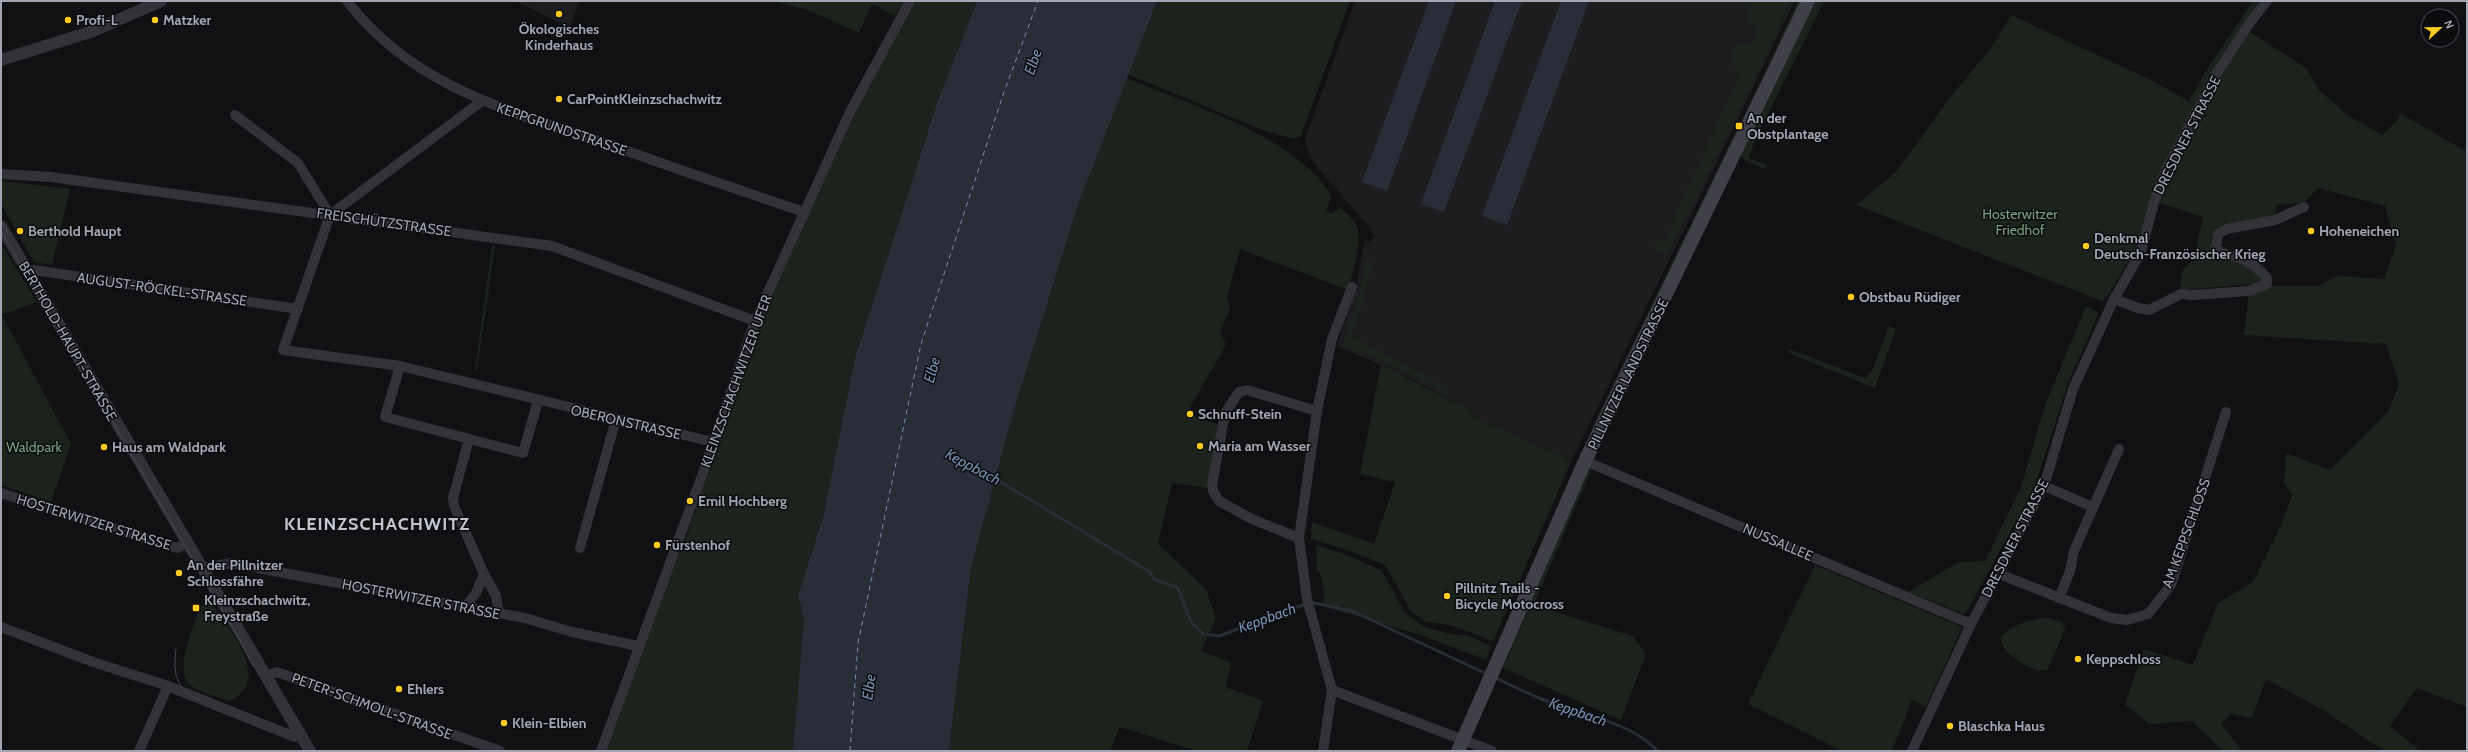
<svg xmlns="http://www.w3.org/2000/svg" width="2468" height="752" viewBox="0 0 2468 752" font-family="Cabin,sans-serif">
<rect width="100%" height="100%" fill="#111113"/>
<g fill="#1d1d20">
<path d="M515 1H579L570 28Z"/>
<path d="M1355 1H1795L1570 464 1564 457 1475 418 1470 410 1410 378 1337 346 1357 284 1364 243 1366 240 1369 242 1375 237 1370 228 1314 163 1305 144 1306 136Z"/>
</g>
<g fill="#1b231d">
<path d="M773 1H904L895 16 872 4 859 33 808 10Z"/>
<path d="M915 1H977L938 100 855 358 823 517 798 595 804 618 793 751H605L642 646 646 645 647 632 687 535 759 321 871 79Z"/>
<path d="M1157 1H1350L1301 136 1294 139 1260 129 1127 74Z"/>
<path d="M1752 1H1792L1668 254 1655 250 1653 246 1657 242 1666 240 1682 198 1738 81C1739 71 1734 69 1731 61 1725 46 1742 41 1752 44L1757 31 1744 17Z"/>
<path d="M1798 1H1800L1751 98Z"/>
<path d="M1816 1H1824L1754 142 1749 158 1767 165 1765 169 1744 160 1741 155Z"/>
<path d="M2253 1H2260L2241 27 2214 73 2160 172 2136 249 2108 295 2102 301 1856 205 1896 172 1952 95 1991 48 2011 15 2147 78 2189 101 2207 69Z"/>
<path d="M2248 31 2305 67 2319 90 2346 114 2382 135 2397 121 2400 113 2467 152V707L2417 688 2390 726 2420 751H2386L2369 741 2325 711 2266 679 2252 718 2231 714 2221 724 2242 751H2223L2192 721 2149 724 2125 704 2144 649 2193 665 2218 603 2253 582 2282 523 2292 495 2284 483 2286 453 2330 470 2388 412 2399 384 2386 344 2244 335 2249 293 2269 286H2318L2337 276 2384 279 2396 245 2385 206 2318 188 2304 202 2277 205 2274 217 2240 225 2235 221V226L2226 227 2214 245 2242 261 2263 280 2262 283 2180 290 2182 270 2194 259 2203 217 2156 202 2161 187 2219 77Z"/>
<path d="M1126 78C1187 103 1293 136 1329 192L1331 198 1326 211 1331 214 1341 208C1347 214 1354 219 1357 227 1362 239 1352 278 1348 290L1240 249 1227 298 1230 309 1220 331 1226 345 1187 413 1219 425 1207 488 1172 483 1158 544 1206 589 1216 618 1201 651 1231 662 1226 687 1263 701 1247 751H1196L1120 727 1110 751H949L971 568 1014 410 1078 205Z"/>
<path d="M1733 137 1734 138 1592 431 1591 430Z"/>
<path d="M1 181 70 189 52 265 34 262 1 204Z"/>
<path d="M1 243 37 302 2 315 71 444 51 502 1 485Z"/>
<path d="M492 246H495L477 370H475Z"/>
<path d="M1366 261 1372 263 1363 302 1351 335 1450 390 1449 395 1378 358 1342 346 1358 298Z"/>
<path d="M2086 306 2099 313 2069 380 2034 489 1965 614 1908 592 1959 562 1985 561 2021 487 2045 405Z"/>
<path d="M1889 326 1896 329 1875 388 1788 353 1789 349 1865 378 1872 371Z"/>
<path d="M1381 364 1470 410 1475 418 1564 457 1570 464 1493 641 1453 626 1424 621 1411 611 1385 565 1342 548 1311 539 1312 522 1374 544 1395 482 1360 474Z"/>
<path d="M1593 466 1535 602 1543 608 1633 636 1646 654 1621 720 1503 668 1589 468Z"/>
<path d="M1316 545 1339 552 1381 570 1405 613 1424 627 1455 635H1466L1491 646 1486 660 1420 635 1323 606 1324 593 1320 572H1317Z"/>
<path d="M1815 565 1962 627 1926 707 1912 700 1892 751H1842L1748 704Z"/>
<path d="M211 602C228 629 274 679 230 701 217 696 201 694 190 685 173 671 195 623 200 606Z"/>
<path d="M2049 618 2062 622 2065 630 2047 670C2035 675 1997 652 2001 636 2015 623 2031 619 2049 618Z"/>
</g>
<g fill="#272e37">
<path d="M977 1H1157L1078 205 1014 410 971 568 949 751H793L804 618 798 595 823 517 855 358 938 100Z"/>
<path d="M1429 1H1456L1387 191 1362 182Z"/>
<path d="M1495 1H1522L1444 212 1421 204Z"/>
<path d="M1561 1H1589L1507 225 1482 216Z"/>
</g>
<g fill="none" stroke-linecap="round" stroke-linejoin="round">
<g stroke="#272e37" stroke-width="3">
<path d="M994 478 1150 572 1154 579 1178 588 1190 620 1203 634 1219 636 1300 606 1314 603 1352 611 1487 674"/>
<path d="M1494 677C1510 685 1527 693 1544 700 1582 716 1628 720 1658 751"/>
</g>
<path stroke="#748fb3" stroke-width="1" stroke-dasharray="5 4" stroke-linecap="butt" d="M850 751 858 643 921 344 1004 92 1038 1"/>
<g stroke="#323238" stroke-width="10">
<path d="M347 1C414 88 510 111 610 145 674 168 739 190 804 212"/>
<path d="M482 101 330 215 283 350 400 366 713 442"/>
<path d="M235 115 298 163 330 215"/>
<path d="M1 174 51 177 552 246 755 321"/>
<path d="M28 273 34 270 298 309"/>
<path d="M2114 299 2138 308 2149 310 2181 294 2193 295 2249 291 2267 284V278C2260 270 2252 263 2242 259 2232 255 2224 256 2216 248L2218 234 2227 229 2275 220 2304 207"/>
<path d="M400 366 385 417 523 453 538 401"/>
<path d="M469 439 453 498 454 506 484 574 496 596 499 614"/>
<path d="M1585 461 1971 624"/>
<path d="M2044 486 2093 507"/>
<path d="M1 493 177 548 187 543"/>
<path d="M1299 538 1252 519 1219 501 1213 491 1212 485 1225 413 1239 392 1247 390 1317 411"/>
<path d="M580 548 616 419"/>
<path d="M203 568 231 563 525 618 572 632 638 646"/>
<path d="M1999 574 2111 618 2127 620 2148 614 2171 585 2226 412"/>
<path d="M2059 598 2070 571 2074 551 2119 449"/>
<path d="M465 607 476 593 484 574"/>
<path d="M1 627 93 662 168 686 295 737 300 734"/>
<path d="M266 676 277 672 500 751"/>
<path d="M1332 690 1492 751"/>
<path d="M139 751 168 686"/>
<path d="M601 751 703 473 755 321 850 112 910 1"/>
<path d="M1323 751 1332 690 1307 599 1299 538 1317 411 1332 339 1352 287"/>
<path d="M1912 751 1971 624 2044 486 2073 389 2114 299 2141 252 2154 202 2166 170 2217 73 2249 24 2267 1"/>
</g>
<g stroke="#323238" stroke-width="12">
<path d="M1 60 93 31 161 1"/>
<path d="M1 226 310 751"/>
</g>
<path stroke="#404148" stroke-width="14" d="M1458 751 1585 461 1808 1"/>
<g stroke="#46484f" stroke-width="1">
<path d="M1 221 9 235"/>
<path d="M1 231 240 640 253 666"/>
<path d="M176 649C173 673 175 690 200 700"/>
</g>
</g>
<g fill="#ffcb1d" stroke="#0c0c0e" stroke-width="1.5">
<circle cx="559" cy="14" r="4"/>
<circle cx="68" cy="20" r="4"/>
<circle cx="155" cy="20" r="4"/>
<circle cx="559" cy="99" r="4"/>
<rect x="1735" y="122" width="8" height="8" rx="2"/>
<circle cx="20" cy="231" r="4"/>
<circle cx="2311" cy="231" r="4"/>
<circle cx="2086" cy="246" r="4"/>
<circle cx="1851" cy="297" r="4"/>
<circle cx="1190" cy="414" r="4"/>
<circle cx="1200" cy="446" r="4"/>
<circle cx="104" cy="447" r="4"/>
<circle cx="690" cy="501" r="4"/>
<circle cx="657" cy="545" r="4"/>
<circle cx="179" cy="573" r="4"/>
<circle cx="1447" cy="596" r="4"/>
<rect x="192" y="604" width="8" height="8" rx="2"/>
<circle cx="2078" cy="659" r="4"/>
<circle cx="399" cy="689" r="4"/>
<circle cx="504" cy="723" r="4"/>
<circle cx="1950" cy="726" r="4"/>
</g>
<g text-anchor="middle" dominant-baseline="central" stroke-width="3" stroke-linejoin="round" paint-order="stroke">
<g font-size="14" font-weight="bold" fill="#a1a5b5" stroke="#0c0c0e" text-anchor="start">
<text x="76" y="20">Profi-L</text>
<text x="163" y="20">Matzker</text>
<text x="559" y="29" text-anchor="middle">Ökologisches<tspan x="559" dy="16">Kinderhaus</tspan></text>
<text x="567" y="99">CarPointKleinzschachwitz</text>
<text x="1747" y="118">An der<tspan x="1747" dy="16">Obstplantage</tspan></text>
<text x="28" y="231">Berthold Haupt</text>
<text x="2319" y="231">Hoheneichen</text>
<text x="2094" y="238">Denkmal<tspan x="2094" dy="16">Deutsch-Französischer Krieg</tspan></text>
<text x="1859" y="297">Obstbau Rüdiger</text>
<text x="1198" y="414">Schnuff-Stein</text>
<text x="1208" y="446">Maria am Wasser</text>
<text x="112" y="447">Haus am Waldpark</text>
<text x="698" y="501">Emil Hochberg</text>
<text x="665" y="545">Fürstenhof</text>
<text x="187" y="565">An der Pillnitzer<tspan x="187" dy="16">Schlossfähre</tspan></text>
<text x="1455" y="588">Pillnitz Trails -<tspan x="1455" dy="16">Bicycle Motocross</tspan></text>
<text x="204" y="600">Kleinzschachwitz,<tspan x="204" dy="16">Freystraße</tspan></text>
<text x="2086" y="659">Keppschloss</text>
<text x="407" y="689">Ehlers</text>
<text x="512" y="723">Klein-Elbien</text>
<text x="1958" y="726">Blaschka Haus</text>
</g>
<g font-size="14" fill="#a1a5b5" stroke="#0c0c0e">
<text transform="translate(562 129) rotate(19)">KEPPGRUNDSTRASSE</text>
<text transform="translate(2187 135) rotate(-63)">DRESDNER STRASSE</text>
<text transform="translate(384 222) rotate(8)">FREISCHÜTZSTRASSE</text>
<text transform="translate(162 289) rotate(8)">AUGUST-RÖCKEL-STRASSE</text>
<text transform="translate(68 341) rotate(60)">BERTHOLD-HAUPT-STRASSE</text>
<text transform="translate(1628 374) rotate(-64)">PILLNITZER LANDSTRASSE</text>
<text transform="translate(736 381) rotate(-70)">KLEINZSCHACHWITZER UFER</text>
<text transform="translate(626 422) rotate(13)">OBERONSTRASSE</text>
<text transform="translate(94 522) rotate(17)">HOSTERWITZER STRASSE</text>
<text transform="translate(2186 533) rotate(-70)">AM KEPPSCHLOSS</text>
<text transform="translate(2015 538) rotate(-63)">DRESDNER STRASSE</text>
<text transform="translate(1778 542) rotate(23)">NUSSALLEE</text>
<text transform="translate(421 599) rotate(11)">HOSTERWITZER STRASSE</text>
<text transform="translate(372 706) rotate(20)">PETER-SCHMOLL-STRASSE</text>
</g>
<g font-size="14" fill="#76a17d" stroke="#0c0c0e">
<text x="2020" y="214">Hosterwitzer<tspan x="2020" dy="16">Friedhof</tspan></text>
<text x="34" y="447">Waldpark</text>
</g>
<g font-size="15" font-style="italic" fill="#748fb3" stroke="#0c0c0e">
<text transform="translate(1033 62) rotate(-72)">Elbe</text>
<text transform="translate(932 370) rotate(-75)">Elbe</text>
<text transform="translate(973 467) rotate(28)">Keppbach</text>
<text transform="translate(1267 618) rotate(-20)">Keppbach</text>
<text transform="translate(869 687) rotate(-82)">Elbe</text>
<text transform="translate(1578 712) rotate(19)">Keppbach</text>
</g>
<g font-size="18" font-weight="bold" letter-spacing="1" fill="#c2c5d0" stroke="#0c0c0e">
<text x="377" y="524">KLEINZSCHACHWITZ</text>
</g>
</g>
<rect width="2468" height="752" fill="none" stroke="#a1a5b5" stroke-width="4"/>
<g transform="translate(2440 28) rotate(68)"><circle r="19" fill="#0c0c0e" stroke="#484951"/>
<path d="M0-3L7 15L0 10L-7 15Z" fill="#ffcb1d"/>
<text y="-6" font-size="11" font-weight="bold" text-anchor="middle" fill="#a1a5b5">N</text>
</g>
</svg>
